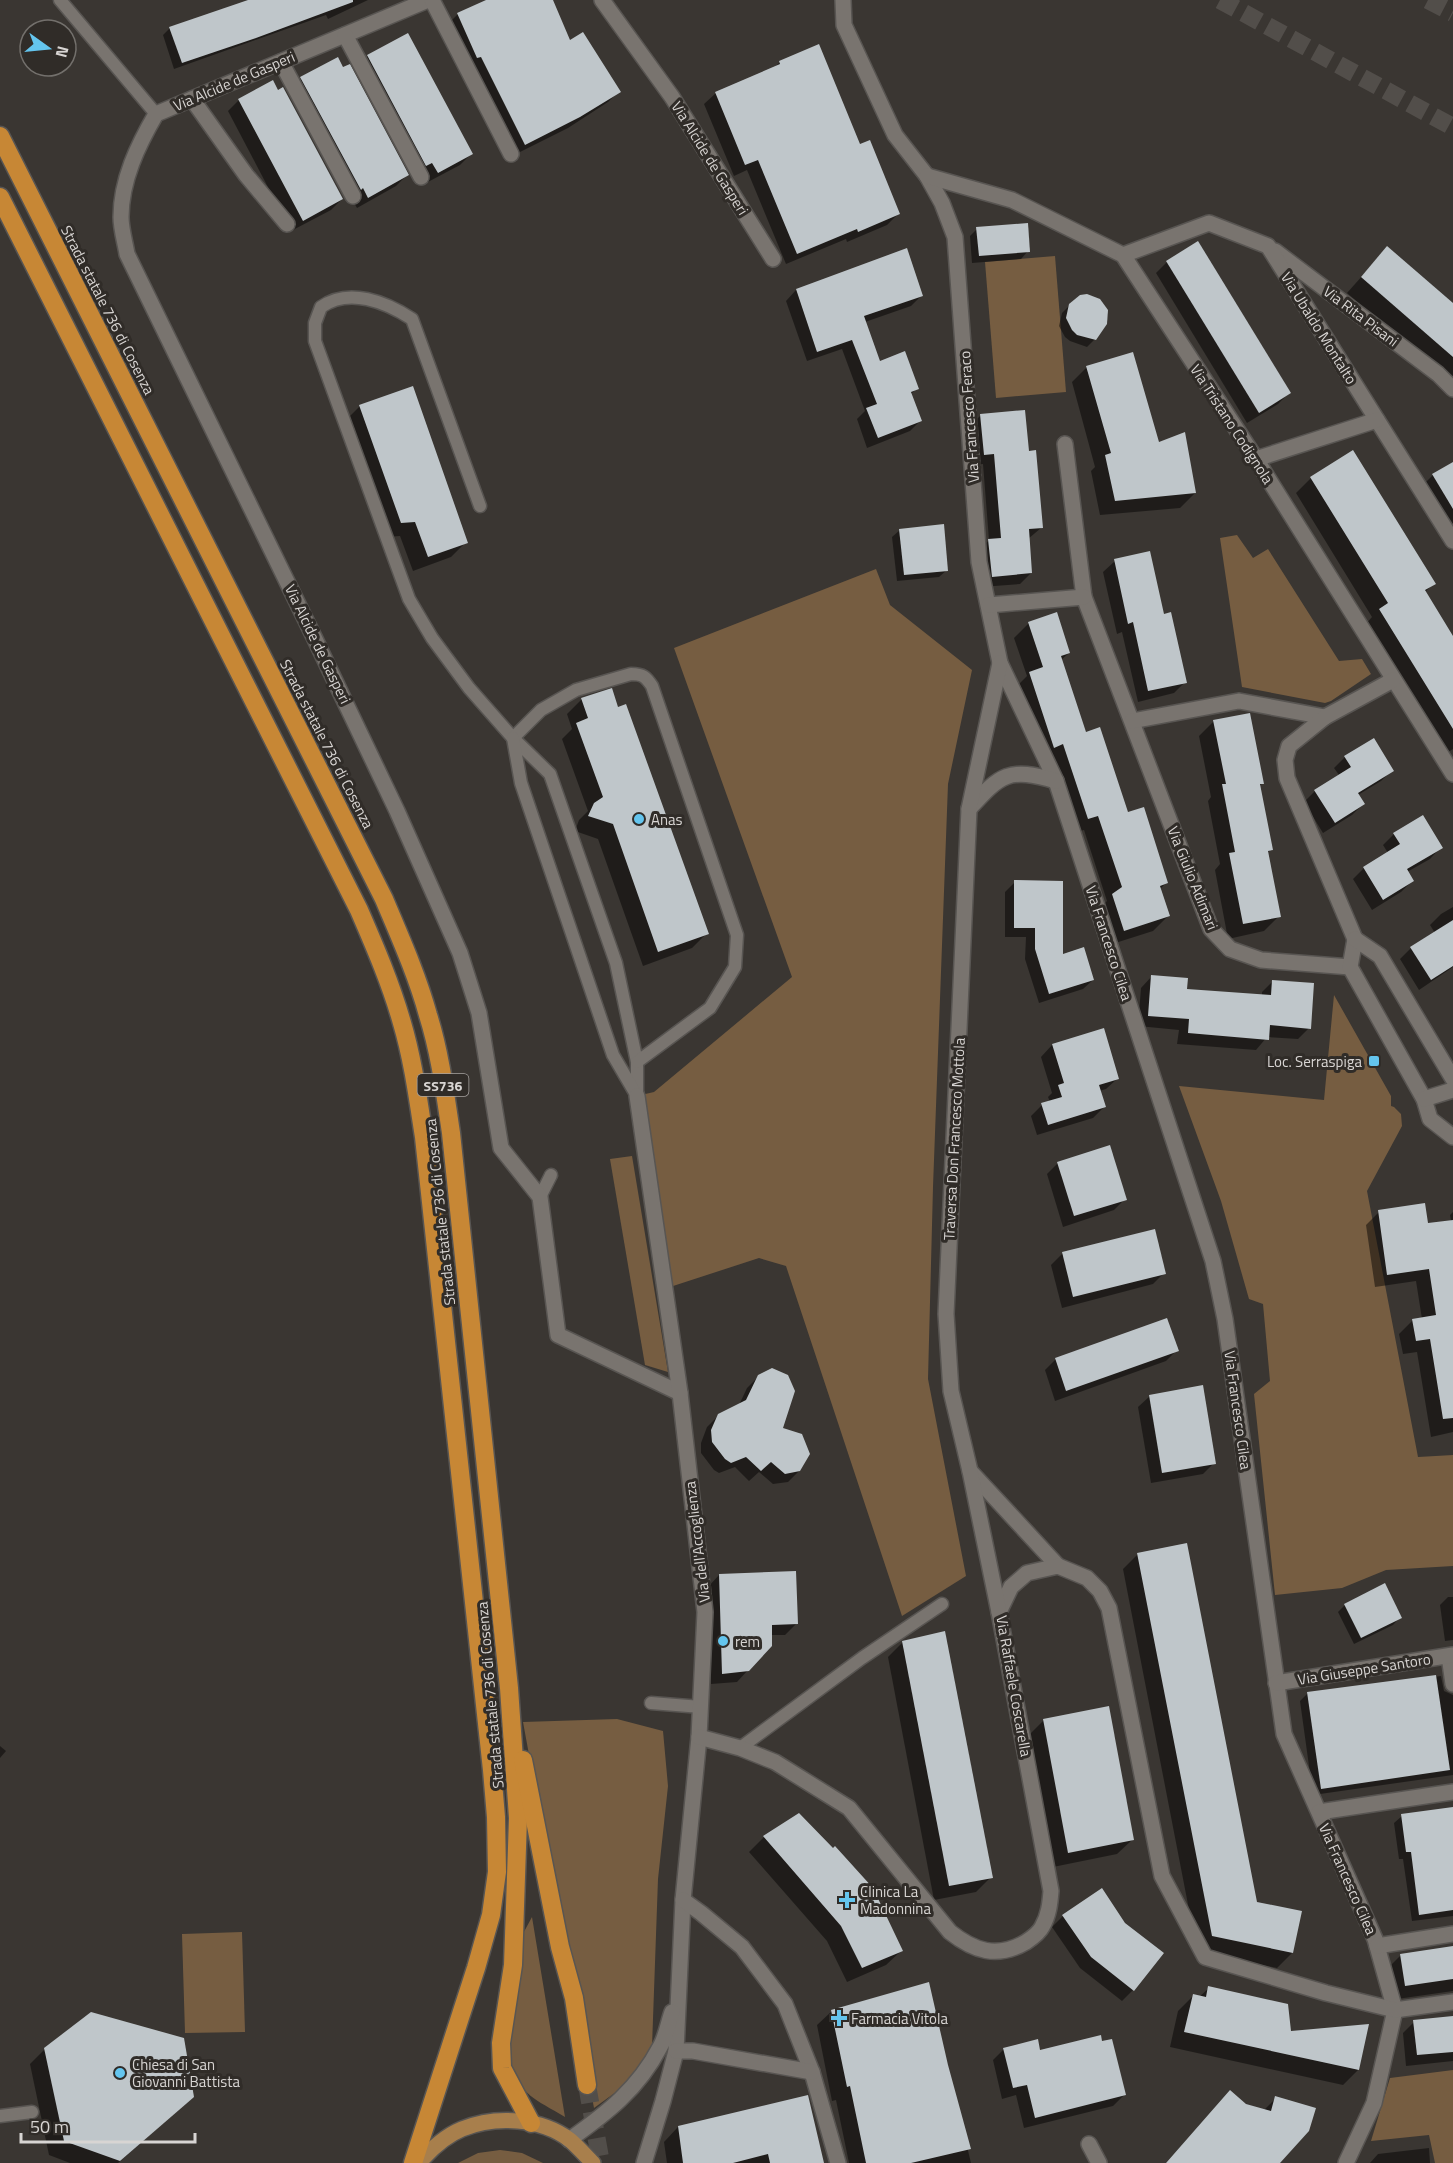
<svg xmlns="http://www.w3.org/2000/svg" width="1453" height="2163" viewBox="0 0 1453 2163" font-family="'Titillium Web',sans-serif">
<rect width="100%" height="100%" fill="#3a3632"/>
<g fill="#765d41">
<path d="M1055 256 1066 392 996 398 985 262Z"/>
<path d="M1237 535 1253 558 1268 549 1339 661 1362 659 1371 674 1331 701 1325 703 1242 687 1220 538Z"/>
<path d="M876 569 890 605 972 670 948 784 933 1187 928 1379 966 1576 902 1616 786 1266 759 1258 670 1287 641 1095 654 1092 792 977 674 648Z"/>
<path d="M1334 995 1391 1096V1106L1394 1107 1401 1114 1402 1126 1367 1191 1418 1457 1453 1455V1566L1386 1570 1342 1588 1275 1595 1254 1394 1270 1381 1263 1304 1249 1299 1221 1201 1179 1086 1324 1100Z"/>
<path d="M632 1156 668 1372 645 1365 610 1159Z"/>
<path d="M617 1719 663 1731 668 1786 658 1879 652 2047 627 2084 594 2108 523 1722Z"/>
<path d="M532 1917 565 2117C535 2099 522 2096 508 2063L519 1941Z"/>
<path d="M242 1932 245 2032 185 2033 182 1934Z"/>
<path d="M1453 2070V2163H1435L1429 2135 1371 2141 1390 2078Z"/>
<path d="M500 2150 522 2153 543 2163H458L478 2153Z"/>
</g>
<g fill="#0007">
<path d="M250 0H368L328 19 326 15 174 69 163 35 170 28Z"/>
<path d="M489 0H551L570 43 619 91 608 102 568 128 514 155 447 25 458 14Z"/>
<path d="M368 56 471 154 460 165 426 183 356 67Z"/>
<path d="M780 62 859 146 898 214 887 225 847 242 846 239 786 264 747 170 734 176 704 104 716 93 774 68Z"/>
<path d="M301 79 407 175 396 186 357 208 290 90Z"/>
<path d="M239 100 342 199 331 210 291 231 228 111Z"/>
<path d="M977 229 1028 251 1021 259 972 263 970 236Z"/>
<path d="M1387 248 1453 305V384L1347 293Z"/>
<path d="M906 250 922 295 911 306 865 322 879 363 917 388 910 395 920 421 910 431 867 448 857 419 865 411 842 349 807 361 786 301 796 290Z"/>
<path d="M1167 262 1289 393 1278 404 1247 423 1156 273Z"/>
<path d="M1070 305 1095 339 1087 347 1070 341 1065 337 1059 326 1062 313Z"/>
<path d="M1087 367 1158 444 1195 493 1180 508 1100 515 1091 471 1095 467 1072 382Z"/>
<path d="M360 406 466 542 451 557 413 571 400 536 386 537 345 421Z"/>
<path d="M981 415 1027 452 1041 528 1028 539 1031 573 1020 584 981 587 978 552 989 540 983 464 973 465 970 426Z"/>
<path d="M1352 452 1434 583 1424 593 1453 639V749L1445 754 1365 625 1372 617 1296 493 1311 478Z"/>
<path d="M1453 463V548L1418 490 1433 475Z"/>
<path d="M900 530 947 570 939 577 897 581 892 537Z"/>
<path d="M1115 561 1185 682 1174 693 1138 702 1122 632 1117 634 1103 572Z"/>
<path d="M1029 623 1069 653 1061 660 1085 733 1166 883 1159 890 1168 916 1153 931 1109 945 1097 911 1107 901 1084 830 1073 833 1015 688 1027 676 1014 638Z"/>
<path d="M582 699 707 933 692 948 643 966 598 839 575 831 579 820 588 811 562 739 572 729 567 714Z"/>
<path d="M1214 721 1262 783 1259 787 1271 849 1267 853 1279 916 1264 931 1228 939 1215 870 1220 864 1208 801 1211 797 1199 736Z"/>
<path d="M1345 757 1392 770 1381 781 1358 795 1363 804 1352 815 1323 833 1304 802 1315 791 1339 775 1334 768Z"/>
<path d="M1394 834 1441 847 1430 859 1407 872 1412 881 1401 892 1372 910 1353 879 1364 868 1388 853 1383 845Z"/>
<path d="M1015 882 1061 956 1093 980 1083 989 1039 1003 1025 959 1026 937H1005V892Z"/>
<path d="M1453 907V967L1419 990 1400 959 1411 948 1435 933 1430 925 1441 914Z"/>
<path d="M1152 976 1185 990 1262 996V992L1273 981 1309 1028 1298 1039 1267 1037 1256 1050 1177 1044 1179 1030 1138 1026 1141 988Z"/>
<path d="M1103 1030 1118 1078 1106 1089 1099 1091 1104 1107 1093 1118 1037 1135 1031 1116 1042 1105 1050 1102 1048 1097 1052 1093 1041 1057 1052 1045Z"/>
<path d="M1058 1163 1125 1199 1114 1210 1063 1227 1047 1174Z"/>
<path d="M1379 1212 1427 1225 1451 1221 1450 1215 1453 1212V1432L1431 1437 1417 1352 1403 1354 1399 1334 1412 1321 1422 1319 1416 1281 1375 1287 1366 1225Z"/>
<path d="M1154 1230 1164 1273 1153 1284 1062 1308 1051 1265 1062 1254Z"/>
<path d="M1177 1350 1166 1361 1055 1401 1045 1370 1056 1359Z"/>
<path d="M759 1376 799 1471 788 1482 773 1484 759 1472 749 1481 735 1467 719 1473 714 1470 701 1453V1443L707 1427 719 1415 739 1405 747 1388Z"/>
<path d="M1150 1396 1214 1463 1203 1474 1151 1483 1138 1407Z"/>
<path d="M1138 1554 1256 1903 1292 1953 1277 1968 1197 1951 1123 1569Z"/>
<path d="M719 1575 796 1624 785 1635H770L748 1670 737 1682 711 1684 708 1587Z"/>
<path d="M1448 1597H1453V1640L1445 1641 1440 1605Z"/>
<path d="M1345 1605 1400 1617 1393 1625 1354 1644 1338 1612Z"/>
<path d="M903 1642 991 1877 976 1892 934 1900 888 1657Z"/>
<path d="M1441 1676 1444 1691 1453 1695V1775L1313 1795 1300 1701 1307 1694Z"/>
<path d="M1044 1720 1132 1840 1117 1854 1053 1867 1029 1735Z"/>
<path d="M0 1746 6 1751 0 1758Z"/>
<path d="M1453 1809V1916L1412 1921 1403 1859H1399L1394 1823 1402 1816Z"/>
<path d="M764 1837 901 1951 886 1965 847 1982 827 1941 749 1852Z"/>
<path d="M1063 1916 1133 1990 1122 2001 1080 1968 1052 1927Z"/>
<path d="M1453 1947V1991L1390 2000 1386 1970 1401 1955Z"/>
<path d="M928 1984 971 2163H849L836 2100 832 2101 817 2025 832 2011Z"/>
<path d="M1209 1988 1290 2033 1358 2070 1343 2085 1170 2047 1178 2011 1193 1996 1199 1997Z"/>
<path d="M1453 2018V2061L1406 2066 1403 2033 1414 2022Z"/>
<path d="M45 2049 192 2097 118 2163H70L49 2155 30 2064Z"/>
<path d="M1004 2049 1039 2052 1124 2095 1113 2106 1024 2128 1016 2095 1002 2099 993 2060Z"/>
<path d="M1276 2098 1278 2163H1166L1216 2107 1245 2105 1263 2111Z"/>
<path d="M678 2127 823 2163H667L664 2142Z"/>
<path d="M1429 2148 1430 2163H1370L1378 2154Z"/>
</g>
<g fill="#bfc6ca">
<path d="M248 0H353V2L256 38 182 63 169 27Z"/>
<path d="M486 0H553L570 40 583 32 621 92 580 117 525 145 481 57 477 58 457 13Z"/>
<path d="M408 33 473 154 438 173 432 163 426 166 367 55Z"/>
<path d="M819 44 860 144 870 140 900 214 858 232 857 229 797 254 758 160 745 165 715 92 780 64 779 61Z"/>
<path d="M338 57 343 67 350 64 409 175 368 198 363 188 361 190 300 77Z"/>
<path d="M273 80 278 90 283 87 343 199 303 221 238 99Z"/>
<path d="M1028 223 1030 252 979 256 976 227Z"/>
<path d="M1198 241 1291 393 1259 413 1166 261Z"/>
<path d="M1387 246 1453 303V357L1361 277Z"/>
<path d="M907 248 923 296 864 316 880 361 905 351 919 389 911 392 922 421 878 438 866 408 877 404 852 340 817 352 796 289Z"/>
<path d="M1087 294 1100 299 1108 310 1107 324 1096 340 1077 335 1072 330 1066 318 1069 304 1080 295Z"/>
<path d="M1133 352 1159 442 1185 432 1196 493 1115 501 1105 455 1111 453 1086 366Z"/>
<path d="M413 386 468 543 428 557 415 522 401 523 359 405Z"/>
<path d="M1025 410 1029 451 1036 450 1043 528 1029 529 1032 573 992 577 988 539 1001 538 994 454 984 455 980 414Z"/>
<path d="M1353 450 1436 584 1425 590 1453 636V729L1379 609 1388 603 1310 477Z"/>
<path d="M1453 462V509L1432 474Z"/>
<path d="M944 524 948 571 904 575 899 529Z"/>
<path d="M1150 551 1164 614 1171 612 1187 683 1148 691 1133 622 1128 624 1114 559Z"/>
<path d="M1057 612 1070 653 1061 656 1086 732 1100 727 1128 812 1144 807 1168 883 1160 886 1170 916 1124 931 1112 894 1122 887 1098 816 1088 819 1063 744 1054 748 1029 672 1043 667 1028 622Z"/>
<path d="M612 688 618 707 626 704 709 934 658 952 613 824 588 816 594 803 603 797 576 723 588 718 581 698Z"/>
<path d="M1250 713 1264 784H1260L1273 850 1268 851 1281 917 1243 924 1229 853 1235 852 1222 784H1226L1213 720Z"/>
<path d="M1374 738 1394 771 1358 793 1365 804 1335 823 1314 790 1351 767 1344 756Z"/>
<path d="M1423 815 1443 848 1407 869 1414 881 1383 900 1363 867 1400 844 1393 833Z"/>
<path d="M1014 880 1063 881V954L1084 947 1094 980 1049 994 1035 949V928H1014Z"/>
<path d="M1453 920V966L1431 980 1410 947Z"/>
<path d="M1151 975 1188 978 1187 989 1271 995 1272 980 1314 983 1311 1029 1270 1025 1269 1040 1188 1033 1189 1019 1148 1016Z"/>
<path d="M1104 1028 1119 1079 1099 1085 1106 1107 1048 1125 1041 1103 1062 1097 1058 1085 1064 1083 1052 1044Z"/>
<path d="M1110 1145 1127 1200 1074 1216 1057 1162Z"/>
<path d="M1425 1203 1428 1223 1453 1220V1418L1443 1419 1430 1339 1416 1341 1412 1319 1436 1315 1429 1269 1387 1275 1378 1210Z"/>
<path d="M1155 1229 1166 1274 1073 1297 1062 1252Z"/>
<path d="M1167 1318 1179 1351 1066 1391 1055 1358Z"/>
<path d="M772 1368 788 1375 795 1391 783 1428 802 1434 810 1454 800 1471 785 1474 771 1462 761 1471 746 1457 731 1463 725 1459 712 1442 711 1430 718 1414 746 1400 758 1375Z"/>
<path d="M1203 1385 1216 1464 1162 1473 1149 1395Z"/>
<path d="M1187 1543 1257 1902 1302 1911 1293 1953 1212 1936 1137 1553Z"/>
<path d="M796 1571 798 1624 772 1625V1646L749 1671 722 1674 719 1574Z"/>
<path d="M1385 1583 1402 1618 1361 1638 1344 1604Z"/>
<path d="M945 1631 993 1878 949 1886 902 1641Z"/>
<path d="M1436 1675 1450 1770 1321 1789 1307 1692Z"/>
<path d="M1109 1706 1134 1840 1068 1853 1043 1719Z"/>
<path d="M1453 1807V1910L1419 1915 1411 1852H1406L1401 1814Z"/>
<path d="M799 1813 833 1848 835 1846 873 1888 903 1951 862 1968 841 1926 763 1836Z"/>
<path d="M1102 1888 1125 1923 1164 1953 1134 1991 1091 1957 1062 1915Z"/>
<path d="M1453 1946V1979L1405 1986 1400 1954Z"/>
<path d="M929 1982 948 2065 971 2149 911 2163H866L850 2086 847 2087 831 2010Z"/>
<path d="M1208 1986 1288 2004 1291 2031 1369 2024 1359 2070 1184 2032 1193 1994 1206 1997Z"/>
<path d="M91 2012 184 2038 194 2097 120 2161 64 2141 44 2048Z"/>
<path d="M1453 2016V2052L1417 2055 1413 2020Z"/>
<path d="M1101 2035 1102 2041 1112 2039 1126 2095 1035 2118 1027 2085 1013 2088 1003 2048 1038 2039 1040 2050Z"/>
<path d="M1230 2090 1246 2104 1271 2111 1275 2096 1316 2108 1309 2131 1280 2163H1166Z"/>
<path d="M808 2095 824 2163H770L768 2154 733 2163H683L678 2126Z"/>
</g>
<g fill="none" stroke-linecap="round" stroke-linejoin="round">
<g stroke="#524e4a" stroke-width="18" stroke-dasharray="18 9" stroke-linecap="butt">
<path d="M1220 0 1453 127"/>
<path d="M1428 0 1453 13"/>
<path d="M587 2085 601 2163"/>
</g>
<g stroke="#585552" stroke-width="15">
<g id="lane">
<path d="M60 0 156 114"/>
<path d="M480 506 412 319C386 302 349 287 321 307L315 323V341L409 599 432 638 469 688 513 738 550 774 616 963 637 1062V1096"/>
<path d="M513 738 541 710 576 690 631 674C643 674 646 677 652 686L737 935 735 967 710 1008 637 1062"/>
<path d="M513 738 521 783 613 1055 637 1096"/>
<path d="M540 1197 551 1175"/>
<path d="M651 1703 701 1707"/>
<path d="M740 1748 862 1658 942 1604"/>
<path d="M0 2116 32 2112"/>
</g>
</g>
<g stroke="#585552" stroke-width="18">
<g id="street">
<path d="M428 0 156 114C138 145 121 180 121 217 121 229 125 242 127 254L314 637 397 811 460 953 479 1013 501 1148 540 1197 558 1335 680 1393"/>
<path d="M432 0 511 154"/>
<path d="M602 0 672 97 773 259"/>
<path d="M843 0 844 25 895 135 927 176 942 203 955 237 979 562 1000 663 1056 781 1213 1261 1225 1319 1284 1734 1375 1939 1395 2010 1374 2103 1346 2163"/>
<path d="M345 35 421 177"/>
<path d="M281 62 353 196"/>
<path d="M192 99 246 175 287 224"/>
<path d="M927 176 1012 200 1123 255 1256 459 1453 774"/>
<path d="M1275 251 1438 374 1453 389"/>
<path d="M1123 255 1209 223 1268 246 1453 541"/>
<path d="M1065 444 1084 597 1211 929 1230 949 1261 960 1350 967"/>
<path d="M1256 459 1377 420"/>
<path d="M989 605 1084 597"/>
<path d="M1132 721 1239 701 1325 717"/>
<path d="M969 809C1001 774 1008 767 1056 781"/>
<path d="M1355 939 1287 778 1285 760 1289 746 1325 717 1393 680"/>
<path d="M1355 939 1350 967 1424 1099 1430 1119 1453 1137"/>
<path d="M1355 939 1380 956 1453 1079"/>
<path d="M637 1096 680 1393 705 1612 699 1737 683 1900 676 2051 663 2101 644 2163"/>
<path d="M1424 1099 1453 1090"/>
<path d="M970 1471 1058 1566"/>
<path d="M999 1612 1011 1587 1027 1573 1058 1566 1087 1578 1100 1591 1109 1608 1162 1876 1205 1957 1326 1993 1395 2010 1453 2002"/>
<path d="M1449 1656 1453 1684"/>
<path d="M1276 1683 1453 1655"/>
<path d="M699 1737 740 1748 775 1762 849 1808 950 1932C974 1951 997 1959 1026 1942 1032 1938 1039 1933 1042 1927 1049 1915 1050 1903 1051 1891L999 1612 970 1471 951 1391 946 1314 969 809 1000 663"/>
<path d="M1319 1812 1453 1792"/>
<path d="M683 1900 701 1913 742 1947 785 2004 812 2072 838 2163"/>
<path d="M1377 1946 1453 1934"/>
<path d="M676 2051H693L812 2072"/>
<path d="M569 2140C607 2113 638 2089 660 2047 666 2037 668 2023 672 2012"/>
<path d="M1089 2144 1099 2163"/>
</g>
</g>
<g stroke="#585552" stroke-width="18">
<path id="primary" d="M419 2163C431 2149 445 2136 462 2129 496 2115 541 2118 570 2140 578 2147 586 2156 593 2163"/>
</g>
<g stroke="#585552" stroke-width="21">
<g id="highway">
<path d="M0 136 384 899C400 937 417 975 428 1015 440 1053 445 1093 451 1133L509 1688 518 1818 513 1965 501 2043 502 2068 531 2123"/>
<path d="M0 197 359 910C375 947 391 984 402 1023 413 1060 418 1099 424 1137L492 1770 496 1817 497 1872 491 1915 476 1968 413 2163"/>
<path d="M523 1760 560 1947 574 1998 587 2085"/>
</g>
</g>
<use href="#lane" stroke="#79746f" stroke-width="12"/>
<use href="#street" stroke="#79746f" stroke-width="15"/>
<use href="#primary" stroke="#a87f4c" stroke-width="15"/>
<use href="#highway" stroke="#c78735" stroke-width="18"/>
</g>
<g fill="#64c5ee" stroke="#302c28" stroke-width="2">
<circle cx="639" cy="819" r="6"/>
<rect x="1368" y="1055" width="12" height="12" rx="3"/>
<circle cx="723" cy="1641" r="6"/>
<path d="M844 1891h6v6h6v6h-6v6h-6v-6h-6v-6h6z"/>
<path d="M836 2009h6v6h6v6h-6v6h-6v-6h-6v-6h6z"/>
<circle cx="120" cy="2073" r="6"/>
</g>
<g text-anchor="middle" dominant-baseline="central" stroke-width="6" stroke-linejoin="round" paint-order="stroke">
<rect fill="#302c28" stroke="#a6a2a0" stroke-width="1.5" x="417.5" y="1074" width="51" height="22" rx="4.5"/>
<g font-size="14" font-weight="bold" fill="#d8d5d3">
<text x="443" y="1085">SS736</text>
</g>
<g font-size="15" fill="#d8d5d3" stroke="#302c28">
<text transform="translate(234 81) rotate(-23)">Via Alcide de Gasperi</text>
<text transform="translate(710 158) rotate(58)">Via Alcide de Gasperi</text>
<text transform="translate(108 310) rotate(63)">Strada statale 736 di Cosenza</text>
<text transform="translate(1361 316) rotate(37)">Via Rita Pisani</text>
<text transform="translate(1319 328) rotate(58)">Via Ubaldo Montalto</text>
<text transform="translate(969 417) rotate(-94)">Via Francesco Feraco</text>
<text transform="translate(1232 424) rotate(57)">Via Tristano Codignola</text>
<text transform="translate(318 644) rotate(64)">Via Alcide de Gasperi</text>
<text transform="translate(327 744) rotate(63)">Strada statale 736 di Cosenza</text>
<text transform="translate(1193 878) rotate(68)">Via Giulio Adimari</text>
<text transform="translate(1109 943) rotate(72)">Via Francesco Cilea</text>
<text transform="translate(954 1139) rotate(-87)">Traversa Don Francesco Mottola</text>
<text transform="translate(440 1212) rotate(-96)">Strada statale 736 di Cosenza</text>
<text transform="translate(1238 1410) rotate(82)">Via Francesco Cilea</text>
<text transform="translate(697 1542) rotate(-97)">Via dell'Accoglienza</text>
<text transform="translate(1364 1669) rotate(-9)">Via Giuseppe Santoro</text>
<text transform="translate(1014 1686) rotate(80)">Via Raffaele Coscarella</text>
<text transform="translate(490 1695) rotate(-95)">Strada statale 736 di Cosenza</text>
<text transform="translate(1348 1879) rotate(66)">Via Francesco Cilea</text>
</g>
<g font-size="15" fill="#d8d5d3" stroke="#302c28" text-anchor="start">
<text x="651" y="819">Anas</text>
<text x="1362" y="1061" text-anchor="end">Loc. Serraspiga</text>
<text x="735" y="1641">rem</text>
<text x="860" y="1891">Clinica La<tspan x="860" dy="17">Madonnina</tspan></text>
<text x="851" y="2018">Farmacia Vitola</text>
<text x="132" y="2064">Chiesa di San<tspan x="132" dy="17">Giovanni Battista</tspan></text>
</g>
</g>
<g transform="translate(48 48) rotate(105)"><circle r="28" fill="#302c28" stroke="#73706c" stroke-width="1.5"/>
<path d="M0-4.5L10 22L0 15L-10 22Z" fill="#64c5ee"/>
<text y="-9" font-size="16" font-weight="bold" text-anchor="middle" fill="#d8d5d3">N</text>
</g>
<path d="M21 2133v9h174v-9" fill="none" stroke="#d8d5d3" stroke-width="3"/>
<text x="30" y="2133" font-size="18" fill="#d8d5d3" stroke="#302c28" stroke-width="4.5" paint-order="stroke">50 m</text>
</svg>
